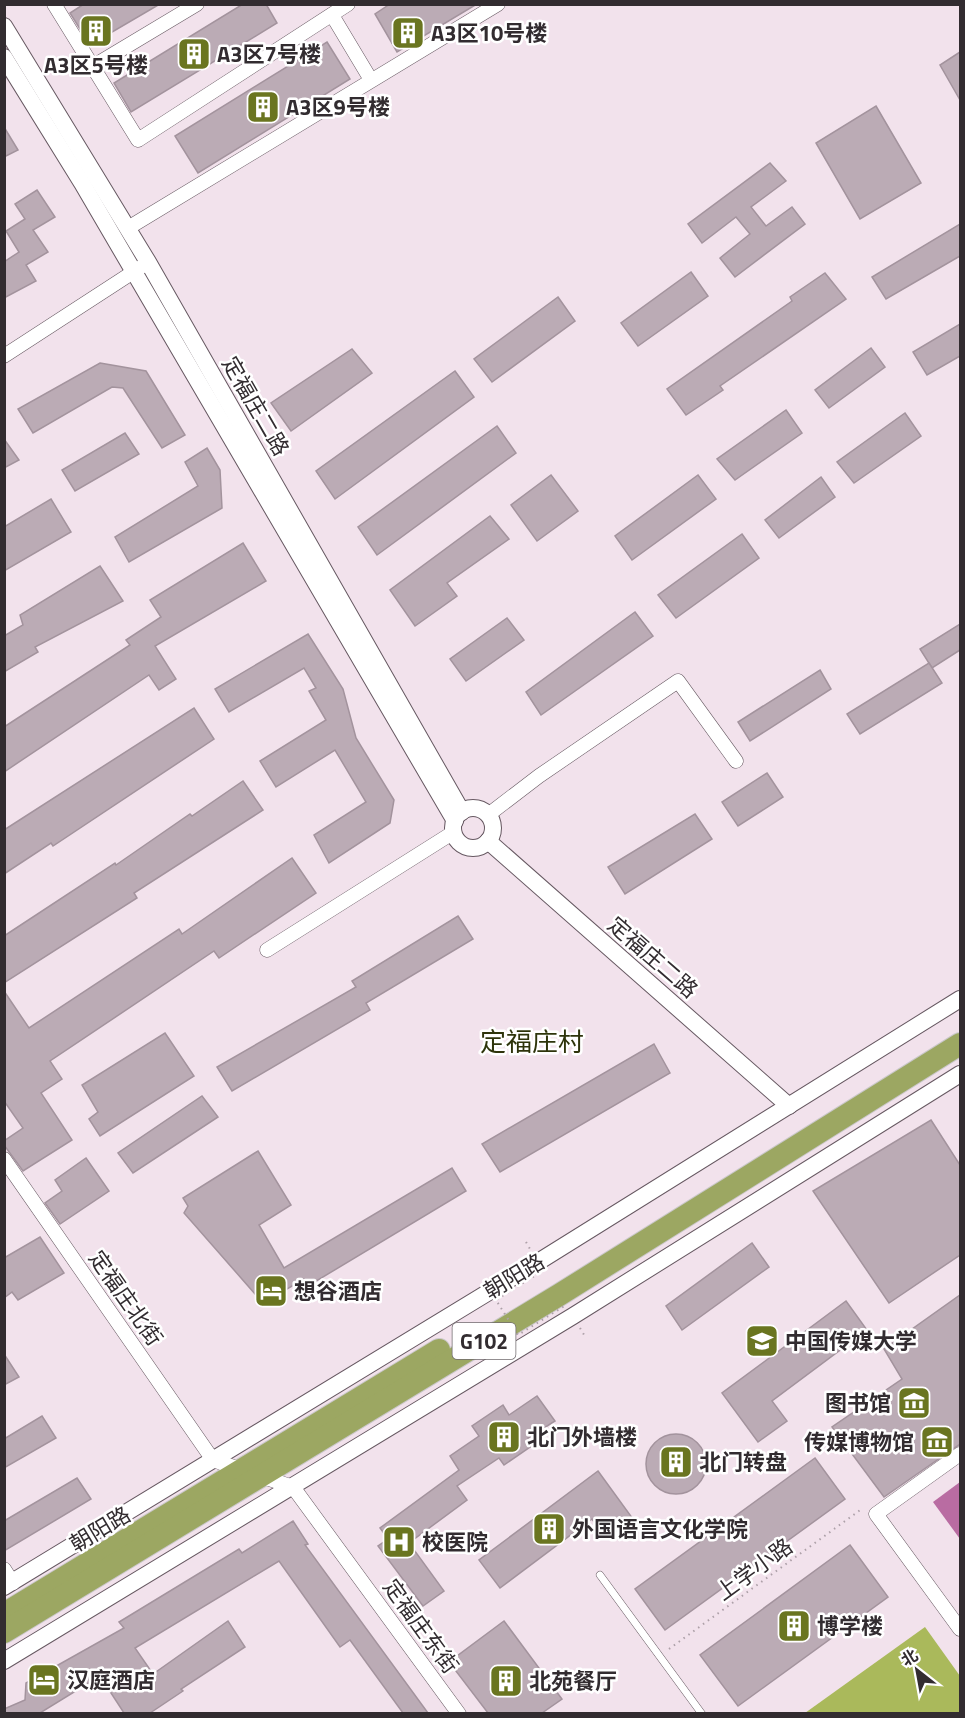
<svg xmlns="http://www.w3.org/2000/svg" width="965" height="1718" viewBox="0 0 965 1718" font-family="'Titillium Web','Noto Sans SC',sans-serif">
<rect width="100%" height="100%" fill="#f2e2ec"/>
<path fill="#aab95b" d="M925 1627 960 1676V1713H805Z"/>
<path fill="#b96ca2" d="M960 1482V1539L933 1502Z"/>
<g fill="#bbabb5" stroke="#a3939d" stroke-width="1.5">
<path d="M84 4H160L90 45 70 13Z"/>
<path d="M243 4H266L277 23 131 112 114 83Z"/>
<path d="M390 4H477L397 52 375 14Z"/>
<path d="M327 42 350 79 198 173 175 136Z"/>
<path d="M960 52V100L940 65Z"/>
<path d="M876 106 921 183 860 219 816 143Z"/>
<path d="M4 127 18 150 4 157Z"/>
<path d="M770 163 786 181 751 207 766 226 792 207 805 224 735 277 720 258 750 234 736 217 702 243 688 224Z"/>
<path d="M37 190 55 217 33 230 48 252 26 265 36 281 4 298V262L19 252 6 231 25 219 15 204Z"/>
<path d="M960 224V256L886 299 872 277Z"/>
<path d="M691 272 708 296 638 346 621 323Z"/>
<path d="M825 273 846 299 720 386 723 390 686 415 667 389 792 301 790 297Z"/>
<path d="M558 297 575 321 492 382 474 359Z"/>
<path d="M960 324V356L927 375 913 352Z"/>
<path d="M871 348 885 367 829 408 815 390Z"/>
<path d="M352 349 372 373 291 431 271 403Z"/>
<path d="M100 363 146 371 185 435 162 448 123 388 112 387 33 433 18 409Z"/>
<path d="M455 371 474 397 335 499 316 471Z"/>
<path d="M786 410 802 433 735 480 717 459Z"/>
<path d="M905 413 921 436 854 483 837 462Z"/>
<path d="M497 426 516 453 377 555 358 527Z"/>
<path d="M125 433 139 454 75 491 62 470Z"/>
<path d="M4 439 19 460 4 468Z"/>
<path d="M207 448 220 470 222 508 129 562 115 537 198 486 185 462Z"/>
<path d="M551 475 578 511 537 541 511 505Z"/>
<path d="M698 475 716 499 632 560 615 536Z"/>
<path d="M821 477 835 497 779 538 765 520Z"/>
<path d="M51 499 71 532 4 571V527Z"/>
<path d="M490 516 509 539 447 583 457 596 415 626 390 590Z"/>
<path d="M742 534 759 558 676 618 658 595Z"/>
<path d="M243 543 266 581 155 646 176 679 159 690 149 675 4 772V727L130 645 126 640 161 617 150 600Z"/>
<path d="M100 566 123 601 35 647 38 652 4 672V636L23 625 20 615Z"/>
<path d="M635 612 653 636 541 715 526 692Z"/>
<path d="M507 618 524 640 466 681 450 659Z"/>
<path d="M960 624V650L932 668 920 649Z"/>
<path d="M308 634 343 689 356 738 394 800 390 823 329 863 314 835 366 802 335 750 276 787 260 761 326 720 309 691 316 688 304 668 229 712 215 689Z"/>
<path d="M929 663 942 683 860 734 847 714Z"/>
<path d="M820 670 831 689 750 741 738 722Z"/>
<path d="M194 708 214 739 53 846 51 843 4 874V830Z"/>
<path d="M767 773 783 797 738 826 722 802Z"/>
<path d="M243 781 263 810 134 893 137 898 4 983V936L115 863 116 865 190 814 192 816Z"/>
<path d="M695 814 712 839 625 894 608 867Z"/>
<path d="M292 858 316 893 219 958 214 951 50 1061 62 1079 41 1093 72 1140 23 1171 4 1145V1141L23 1128 4 1101V991L29 1028 179 929 182 934Z"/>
<path d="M458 916 473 939 366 1003 370 1010 232 1091 217 1067 356 987 352 981Z"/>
<path d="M165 1033 194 1076 100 1136 89 1119 98 1112 82 1085Z"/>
<path d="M654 1044 670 1073 500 1172 482 1144Z"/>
<path d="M202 1096 218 1117 133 1173 118 1153Z"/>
<path d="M931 1120 960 1165V1255L889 1303 813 1191Z"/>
<path d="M258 1151 291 1205 259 1225 284 1268 452 1168 466 1191 308 1286 304 1279 263 1303 184 1213 188 1206 183 1198Z"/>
<path d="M86 1158 109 1191 60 1224 45 1203 62 1191 55 1180Z"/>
<path d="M40 1237 64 1273 18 1300 12 1292 4 1298V1258Z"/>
<path d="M752 1243 769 1267 682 1330 666 1306Z"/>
<path d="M960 1295V1444L884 1497 832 1427 902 1379 884 1349Z"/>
<path d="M846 1301 867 1330 772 1401 787 1421 758 1442 722 1393Z"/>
<path d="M4 1354 19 1377 4 1385Z"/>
<path d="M537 1396 555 1421 528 1438 533 1445 504 1465 499 1458 457 1486 467 1500 409 1543 444 1591 423 1606 378 1546 388 1539 380 1528 459 1470 450 1456 479 1436 472 1426 503 1405 509 1415Z"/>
<path d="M42 1416 56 1438 4 1468V1439Z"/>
<circle cx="676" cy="1464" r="30"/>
<path d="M815 1458 845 1499 665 1630 635 1589Z"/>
<path d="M598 1471 633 1519 606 1539 592 1519 500 1588 479 1560Z"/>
<path d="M77 1478 91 1499 4 1551V1521Z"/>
<path d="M293 1521 308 1544 305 1545 428 1713H403L350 1640 340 1647 279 1561 135 1648 153 1674 228 1621 245 1647 181 1689 183 1691 150 1713H124L100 1676 40 1713H4V1709L25 1700 26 1683 124 1628 119 1622 239 1549 242 1553Z"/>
<path d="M850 1545 888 1597 738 1706 700 1655Z"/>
<path d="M504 1621 562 1699 542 1713H488L449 1662Z"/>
</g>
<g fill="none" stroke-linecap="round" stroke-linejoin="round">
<g stroke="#665861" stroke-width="8">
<path id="service" d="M600 1575 702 1714"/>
</g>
<g stroke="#665861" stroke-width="15">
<g id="minor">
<path d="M54 4 138 140 348 4"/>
<path d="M332 15 371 80"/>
<path d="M92 67 197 4"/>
<path d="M128 228 498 4"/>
<path d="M4 356 141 267"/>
<path d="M488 815 539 776 678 681 736 761"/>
<path d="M267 950 454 832"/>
<path d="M4 1159 213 1460 293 1487 459 1714"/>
<path d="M960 1454 876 1514 960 1629"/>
<path d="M4 1569 13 1583"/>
</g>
</g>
<g stroke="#665861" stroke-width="18">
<g id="tertiary">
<path d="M4 26 148 262 462 812"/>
<path d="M4 57 82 183 455 821"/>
<circle cx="473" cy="828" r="20"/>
<path d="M488 841 789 1106"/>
<path d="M4 1587 538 1262 960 999"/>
<path d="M4 1661 573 1316 960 1074"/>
</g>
</g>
<g stroke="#cac8c9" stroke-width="24">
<g id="trunk">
<path d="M4 1614 439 1350"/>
<path d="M4 1632 559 1295 960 1044"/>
</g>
</g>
<g stroke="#ada0a8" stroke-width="2" stroke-dasharray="1.5 4.5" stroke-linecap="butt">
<path d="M526 1242 530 1249"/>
<path d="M580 1328 586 1338"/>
<path d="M669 1649 863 1508"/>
</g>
<use href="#service" stroke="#fff" stroke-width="7"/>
<use href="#minor" stroke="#fff" stroke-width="14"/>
<use href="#tertiary" stroke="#fff" stroke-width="16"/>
<use href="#trunk" stroke="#9ca762" stroke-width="22"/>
<path stroke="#ada0a8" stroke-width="2" stroke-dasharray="1.5 4.5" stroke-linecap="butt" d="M544 1270 496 1300 518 1335 566 1305"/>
</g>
<defs>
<g id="building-square" transform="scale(1.725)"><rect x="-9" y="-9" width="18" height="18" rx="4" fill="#6a7520" stroke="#fff"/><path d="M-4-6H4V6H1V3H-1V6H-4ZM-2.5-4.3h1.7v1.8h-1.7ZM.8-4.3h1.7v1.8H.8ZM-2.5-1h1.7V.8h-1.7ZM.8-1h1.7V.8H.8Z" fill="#fff"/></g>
<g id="hotel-square" transform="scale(1.725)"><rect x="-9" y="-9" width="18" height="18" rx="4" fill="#6a7520" stroke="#fff"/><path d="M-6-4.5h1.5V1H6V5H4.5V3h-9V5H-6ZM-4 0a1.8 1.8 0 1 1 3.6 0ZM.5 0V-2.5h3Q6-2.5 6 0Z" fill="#fff"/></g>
<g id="university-square" transform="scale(1.725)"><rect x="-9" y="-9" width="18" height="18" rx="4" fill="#6a7520" stroke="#fff"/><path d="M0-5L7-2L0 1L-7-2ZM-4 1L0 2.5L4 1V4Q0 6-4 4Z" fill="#fff"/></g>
<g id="museum-square" transform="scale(1.725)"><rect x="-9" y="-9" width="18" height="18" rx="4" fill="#6a7520" stroke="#fff"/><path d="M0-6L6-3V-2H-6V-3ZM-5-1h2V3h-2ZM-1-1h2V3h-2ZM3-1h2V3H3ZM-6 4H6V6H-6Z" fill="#fff"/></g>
<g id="hospital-square" transform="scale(1.725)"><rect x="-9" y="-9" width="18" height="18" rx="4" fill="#6a7520" stroke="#fff"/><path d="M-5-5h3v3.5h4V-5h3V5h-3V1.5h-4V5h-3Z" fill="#fff"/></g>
</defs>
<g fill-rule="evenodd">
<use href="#building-square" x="96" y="31"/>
<use href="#building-square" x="408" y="33"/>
<use href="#building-square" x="194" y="54"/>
<use href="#building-square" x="263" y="107"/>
<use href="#hotel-square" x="271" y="1291"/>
<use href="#university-square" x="762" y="1341"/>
<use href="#museum-square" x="914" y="1403"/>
<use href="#building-square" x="504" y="1437"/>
<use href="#museum-square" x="937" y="1442"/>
<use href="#building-square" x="676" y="1462"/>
<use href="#building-square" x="549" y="1529"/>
<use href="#hospital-square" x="399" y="1542"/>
<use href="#building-square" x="794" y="1626"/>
<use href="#hotel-square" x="44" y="1680"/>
<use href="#building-square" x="506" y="1681"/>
</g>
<g text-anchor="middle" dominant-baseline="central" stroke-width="5" stroke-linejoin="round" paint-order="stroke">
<rect fill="#fff" stroke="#706b6e" stroke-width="1.5" x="452.5" y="1323" width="63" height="36" rx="4.5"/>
<g font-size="21" font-weight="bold" fill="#322c30">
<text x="484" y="1341">G102</text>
</g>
<g font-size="22" font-weight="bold" fill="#322c30" stroke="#fff" text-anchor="start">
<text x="431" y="33">A3区10号楼</text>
<text x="217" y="54">A3区7号楼</text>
<text x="96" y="65" text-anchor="middle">A3区5号楼</text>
<text x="286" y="107">A3区9号楼</text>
<text x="294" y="1291">想谷酒店</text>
<text x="785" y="1341">中国传媒大学</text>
<text x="891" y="1403" text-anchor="end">图书馆</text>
<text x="527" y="1437">北门外墙楼</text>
<text x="914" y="1442" text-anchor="end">传媒博物馆</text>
<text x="699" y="1462">北门转盘</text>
<text x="572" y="1529">外国语言文化学院</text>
<text x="422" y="1542">校医院</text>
<text x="817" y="1626">博学楼</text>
<text x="67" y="1680">汉庭酒店</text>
<text x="529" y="1681">北苑餐厅</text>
</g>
<g font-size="22" fill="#322c30" stroke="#fff">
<text transform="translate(256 406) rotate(60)">定福庄二路</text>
<text transform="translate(653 957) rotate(41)">定福庄二路</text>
<text transform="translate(514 1276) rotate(-31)">朝阳路</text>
<text transform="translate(126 1298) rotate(55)">定福庄北街</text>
<text transform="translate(100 1529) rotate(-31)">朝阳路</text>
<text transform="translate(754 1569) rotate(-36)">上学小路</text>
<text transform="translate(421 1626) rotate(54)">定福庄东街</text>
</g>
<g font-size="26" fill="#2e340b" stroke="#fff">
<text x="532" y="1041">定福庄村</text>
</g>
</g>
<rect width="965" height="1718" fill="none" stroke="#322c30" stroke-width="12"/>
<g transform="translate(917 1670) rotate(329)" stroke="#ffffff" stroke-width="4.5" paint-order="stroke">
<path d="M0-4.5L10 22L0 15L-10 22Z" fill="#322c30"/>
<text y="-9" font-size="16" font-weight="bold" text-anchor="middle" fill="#322c30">北</text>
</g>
</svg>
